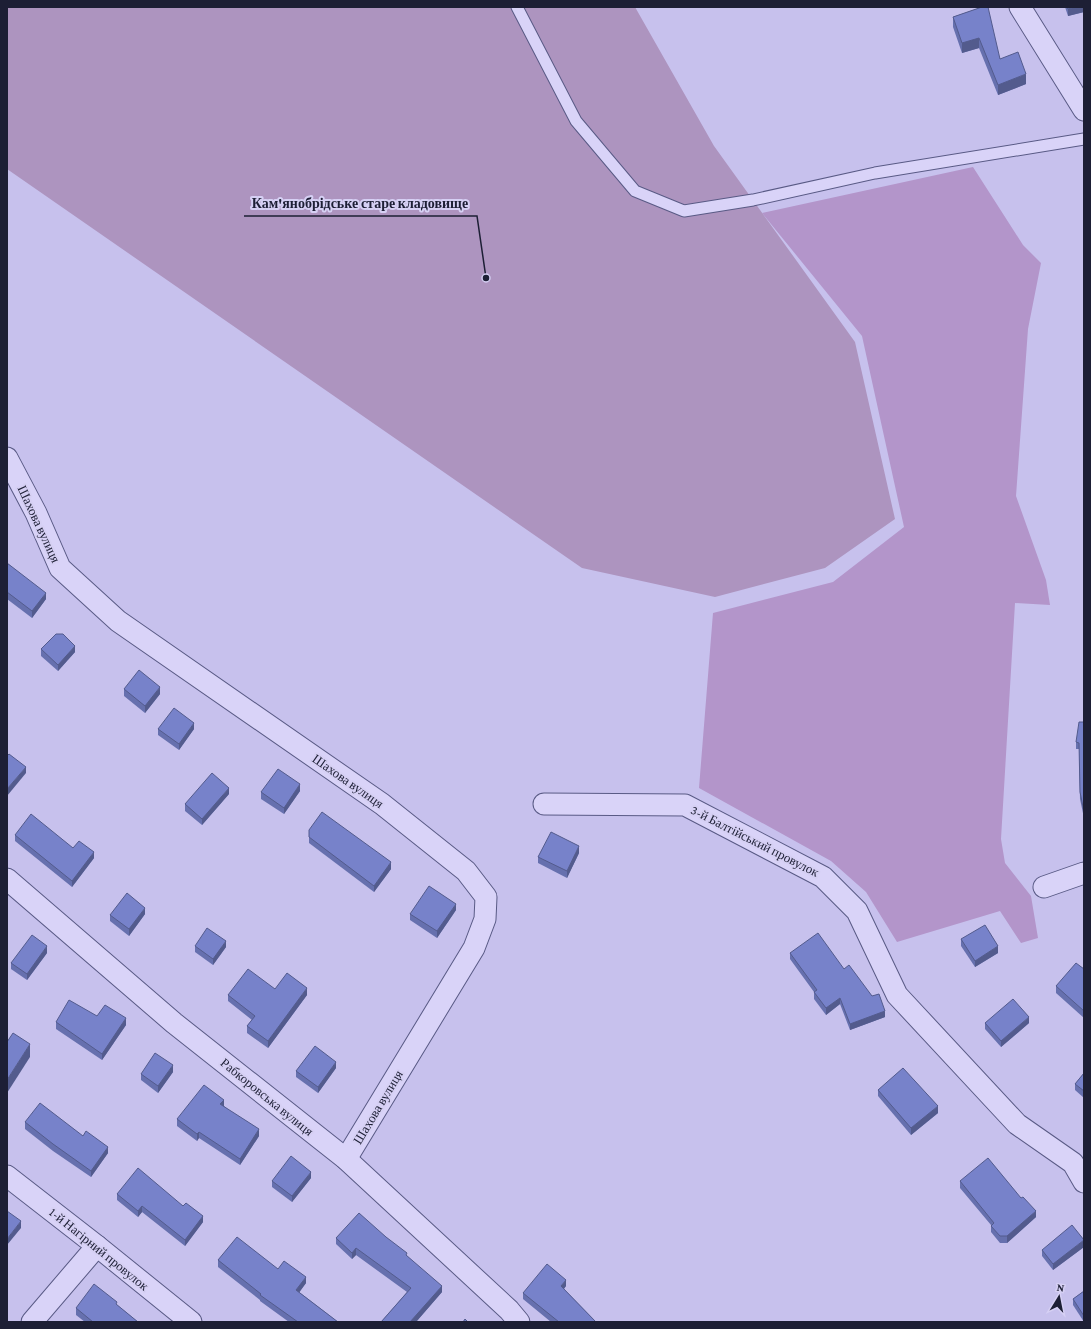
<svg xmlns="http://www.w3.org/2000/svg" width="1091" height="1329" viewBox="0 0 1091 1329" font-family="'Crimson Pro',serif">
<rect width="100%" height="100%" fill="#c7c1ed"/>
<path fill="#b395ca" d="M973 167 1023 245 1041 263 1028 329 1016 496 1046 580 1050 605 1015 603 1001 839 1005 863 1031 896 1038 938 1021 943 1000 911 897 942 866 892 831 861 699 788 713 613 833 582 904 527 862 336 762 213Z"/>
<path fill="#ad94bf" d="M7 7H635L714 146 855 342 895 519 825 568 715 597 582 568 7 169Z"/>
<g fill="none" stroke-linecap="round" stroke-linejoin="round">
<g stroke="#595a85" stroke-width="13">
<path id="service" d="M517 7 576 121 635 191 684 211 753 200 875 173 1084 139"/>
</g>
<g stroke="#595a85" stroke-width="23">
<g id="minor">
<path d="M1020 7 1084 110"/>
<path d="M7 458 36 513 60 568 118 621 382 804 466 871 486 897 485 919 474 948 346 1159"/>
<path d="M544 804 685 805 823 877 857 911 897 995 1017 1124 1073 1163 1084 1182"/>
<path d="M7 879 174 1023 346 1159 509 1310 519 1322"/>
<path d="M1044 887 1084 873"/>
<path d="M7 1176 97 1246 191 1322"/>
<path d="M32 1322 97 1246"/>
</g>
</g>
<use href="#service" stroke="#d9d3f8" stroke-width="11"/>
<use href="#minor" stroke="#d9d3f8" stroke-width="21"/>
</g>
<g fill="#6670ae">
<path d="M982 7 1000 59 1026 84 998 95 979 48 962 53 953 27V17Z"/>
<path d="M1065 7H1084V12L1068 16Z"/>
<path d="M7 563 46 599 32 618 7 599Z"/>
<path d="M41 649 75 652 58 671 41 656Z"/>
<path d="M124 689 160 694 145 713 124 696Z"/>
<path d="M1084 722V818L1080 799 1079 749H1076V742Z"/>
<path d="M158 729H194L179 750 158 735Z"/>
<path d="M300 791 284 814 261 799V792Z"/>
<path d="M229 794 202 825 185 811V804Z"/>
<path d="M309 830 391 869 374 892 309 843Z"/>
<path d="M15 835 73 848 94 858 72 887 15 841Z"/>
<path d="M579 853 567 878 538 863V857Z"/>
<path d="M456 910 437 938 410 920V914Z"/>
<path d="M145 914 129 936 110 921V915Z"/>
<path d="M961 939 998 953 975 967 961 946Z"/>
<path d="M195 946 226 947 213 965 195 952Z"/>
<path d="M47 953 27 980 11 969V963Z"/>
<path d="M790 953 844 969 872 996 885 1017 850 1030 840 1004 826 1015 814 999V992L790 959Z"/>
<path d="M1084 969V1018L1056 993V986Z"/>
<path d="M228 995H307L268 1048 247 1033V1026L252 1020 228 1001Z"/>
<path d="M97 1016 126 1025 102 1060 56 1029V1022Z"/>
<path d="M985 1023H1029L1001 1047 985 1029Z"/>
<path d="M336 1068 318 1093 296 1077V1071Z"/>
<path d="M173 1072 158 1093 141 1080V1074Z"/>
<path d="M1084 1073V1098L1075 1090V1084Z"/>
<path d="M878 1090 938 1113 911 1135 878 1096Z"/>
<path d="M224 1106 259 1136 240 1165 199 1138 197 1141 177 1126V1119Z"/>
<path d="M25 1122 83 1136 108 1153 91 1177 53 1151 25 1129Z"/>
<path d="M311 1178 292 1202 272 1187V1181Z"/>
<path d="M960 1181 1021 1198 1036 1217 1007 1243H1000L991 1232V1225L960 1188Z"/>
<path d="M117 1194 183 1206 203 1222 185 1246 142 1212 138 1217 117 1200Z"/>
<path d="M386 1237 407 1256 442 1292 416 1322H381L407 1292 356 1255 352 1259 336 1244V1238Z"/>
<path d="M1084 1247 1053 1270 1042 1256V1250Z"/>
<path d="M218 1260 278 1269 306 1283 299 1292 338 1322H289L260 1301V1300L218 1267Z"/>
<path d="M566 1286 564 1289 596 1322H551L523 1299V1293Z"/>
<path d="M1084 1291V1322L1073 1305V1299Z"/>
<path d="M117 1305 138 1322H85L76 1315V1308Z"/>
</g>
<g fill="#535b8d">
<path d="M1076 7H1084V12L1068 16V9Z"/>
<path d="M979 38V48L962 53V43Z"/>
<path d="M1026 74V84L998 95V85Z"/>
<path d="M46 593V599L32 618V611Z"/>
<path d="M75 646V652L58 671V665Z"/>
<path d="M160 687V694L145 713V706Z"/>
<path d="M194 723V729L179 750V744Z"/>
<path d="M26 767V773L7 796V789Z"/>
<path d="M300 784V791L284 814V808Z"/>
<path d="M229 788V794L202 825V819Z"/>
<path d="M579 846V853L567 878V871Z"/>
<path d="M94 852V858L72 887V881Z"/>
<path d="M391 862V869L374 892V886Z"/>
<path d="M456 904V910L437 938V931Z"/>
<path d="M145 908V914L129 936V929Z"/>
<path d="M226 941V947L213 965V959Z"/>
<path d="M47 946V953L27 980V974Z"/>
<path d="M998 946V953L975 967V961Z"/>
<path d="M307 988V995L268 1048V1041Z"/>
<path d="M840 998V1004L826 1015V1008Z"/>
<path d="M885 1011V1017L850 1030V1024Z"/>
<path d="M1029 1017V1023L1001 1047V1041Z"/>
<path d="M126 1018V1025L102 1060V1054Z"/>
<path d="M30 1044V1057L7 1093V1080Z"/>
<path d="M336 1062V1068L318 1093V1087Z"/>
<path d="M173 1065V1072L158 1093V1086Z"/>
<path d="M224 1100V1106L220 1111V1104Z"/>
<path d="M938 1106V1113L911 1135V1128Z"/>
<path d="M259 1129V1136L240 1165V1159Z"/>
<path d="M199 1132V1138L197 1141V1134Z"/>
<path d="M108 1147V1153L91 1177V1171Z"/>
<path d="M311 1172V1178L292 1202V1196Z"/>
<path d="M142 1206V1212L138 1217V1211Z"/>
<path d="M1036 1211V1217L1007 1243V1236Z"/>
<path d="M203 1216V1222L185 1246V1240Z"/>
<path d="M21 1221V1228L7 1245V1239Z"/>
<path d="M1084 1240V1247L1053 1270V1264Z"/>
<path d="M356 1248V1255L352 1259V1253Z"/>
<path d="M306 1277V1283L296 1297V1290Z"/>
<path d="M566 1280V1286L561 1292V1286Z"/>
<path d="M442 1286V1292L416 1322H410Z"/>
</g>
<g fill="#7782ca" stroke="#535b8d">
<path d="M982 7H988L1000 59 1018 52 1026 74 998 85 979 38 962 43 953 17Z"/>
<path d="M1067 7H1076L1068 9Z"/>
<path d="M7 563 46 593 32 611 7 592Z"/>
<path d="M56 634H63L75 646 58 665 41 649Z"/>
<path d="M139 670 160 687 145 706 124 689Z"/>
<path d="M174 708 194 723 179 744 158 729Z"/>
<path d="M1079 722H1084V812L1080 792 1079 743 1076 742Z"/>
<path d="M9 754 26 767 7 789V756Z"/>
<path d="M278 769 300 784 284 808 261 792Z"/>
<path d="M212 773 229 788 202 819 185 804Z"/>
<path d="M322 812 391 862 374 886 309 837V830Z"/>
<path d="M31 814 73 848 79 841 94 852 72 881 15 835Z"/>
<path d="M551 832 579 846 567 871 538 857Z"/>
<path d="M429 886 456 904 437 931 410 914Z"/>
<path d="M127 893 145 908 129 929 110 915Z"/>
<path d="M985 925 998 946 975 961 961 939Z"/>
<path d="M207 928 226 941 213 959 195 946Z"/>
<path d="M818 933 844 969 849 965 872 996 879 994 885 1011 850 1024 840 998 826 1008 814 992 817 990 790 953Z"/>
<path d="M32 935 47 946 27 974 11 963Z"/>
<path d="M1076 963 1084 969V1011L1056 986Z"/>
<path d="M248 969 275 989 287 973 307 988 268 1041 247 1026 255 1016 228 995Z"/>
<path d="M1013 999 1029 1017 1001 1041 985 1023Z"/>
<path d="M69 1000 97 1016 105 1005 126 1018 102 1054 56 1022Z"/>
<path d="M13 1033 30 1044 7 1080V1042Z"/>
<path d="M315 1046 336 1062 318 1087 296 1071Z"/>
<path d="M155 1053 173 1065 158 1086 141 1074Z"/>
<path d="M903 1068 938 1106 911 1128 878 1090Z"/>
<path d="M1084 1073V1091L1075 1084Z"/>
<path d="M204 1085 224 1100 220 1104 259 1129 240 1159 199 1132 197 1134 177 1119Z"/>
<path d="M40 1103 83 1136 86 1131 108 1147 91 1171 53 1144 25 1122Z"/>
<path d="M291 1156 311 1172 292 1196 272 1181Z"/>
<path d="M988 1158 1021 1198 1023 1197 1036 1211 1007 1236H1000L991 1226 994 1223 960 1181Z"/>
<path d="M138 1168 183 1206 186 1203 203 1216 185 1240 142 1206 138 1211 117 1194Z"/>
<path d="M7 1211 21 1221 7 1239Z"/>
<path d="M359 1213 386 1237 407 1253 406 1255 442 1286 410 1322H381L411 1288 356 1248 352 1253 336 1238Z"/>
<path d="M1072 1225 1084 1240 1053 1264 1042 1250Z"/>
<path d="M237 1237 278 1269 284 1261 306 1277 296 1290 338 1322H298L260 1295 261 1294 218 1260Z"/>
<path d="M547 1264 566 1280 561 1286 596 1322H559L523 1293Z"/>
<path d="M94 1284 117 1302 116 1304 138 1322H93L76 1308Z"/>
<path d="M1084 1291V1316L1073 1299Z"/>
<path d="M465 1319 468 1322H463Z"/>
</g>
<g text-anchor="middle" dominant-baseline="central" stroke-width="4" stroke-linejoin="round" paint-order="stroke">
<g font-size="13" fill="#1d1f35" stroke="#d6d0f4">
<text transform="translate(39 524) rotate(65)">Шахова вулиця</text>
<text transform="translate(348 781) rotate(35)">Шахова вулиця</text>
<text transform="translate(755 841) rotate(27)">3-й Балтійський провулок</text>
<text transform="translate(267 1097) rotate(39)">Рабкоровська вулиця</text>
<text transform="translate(378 1107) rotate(-59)">Шахова вулиця</text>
<text transform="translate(99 1249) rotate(39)">1-й Нагірний провулок</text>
</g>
</g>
<path fill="none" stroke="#1d1f35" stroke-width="1.5" d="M486 278L477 216H244"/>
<circle fill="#1d1f35" stroke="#d6d0f4" stroke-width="1.5" cx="486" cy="278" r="4"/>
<g font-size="14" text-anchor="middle" font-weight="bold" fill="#1d1f35" stroke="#d6d0f4" stroke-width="4" stroke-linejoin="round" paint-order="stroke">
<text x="360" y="208">Кам'янобрідське старе кладовище</text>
</g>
<rect width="1091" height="1329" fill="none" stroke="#1d1f35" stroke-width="16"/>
<g transform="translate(1059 1297) rotate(10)" stroke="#d6d0f4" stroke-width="3" paint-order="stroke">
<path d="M0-3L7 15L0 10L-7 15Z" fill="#1d1f35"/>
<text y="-6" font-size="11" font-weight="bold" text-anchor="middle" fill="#1d1f35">N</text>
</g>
</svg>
